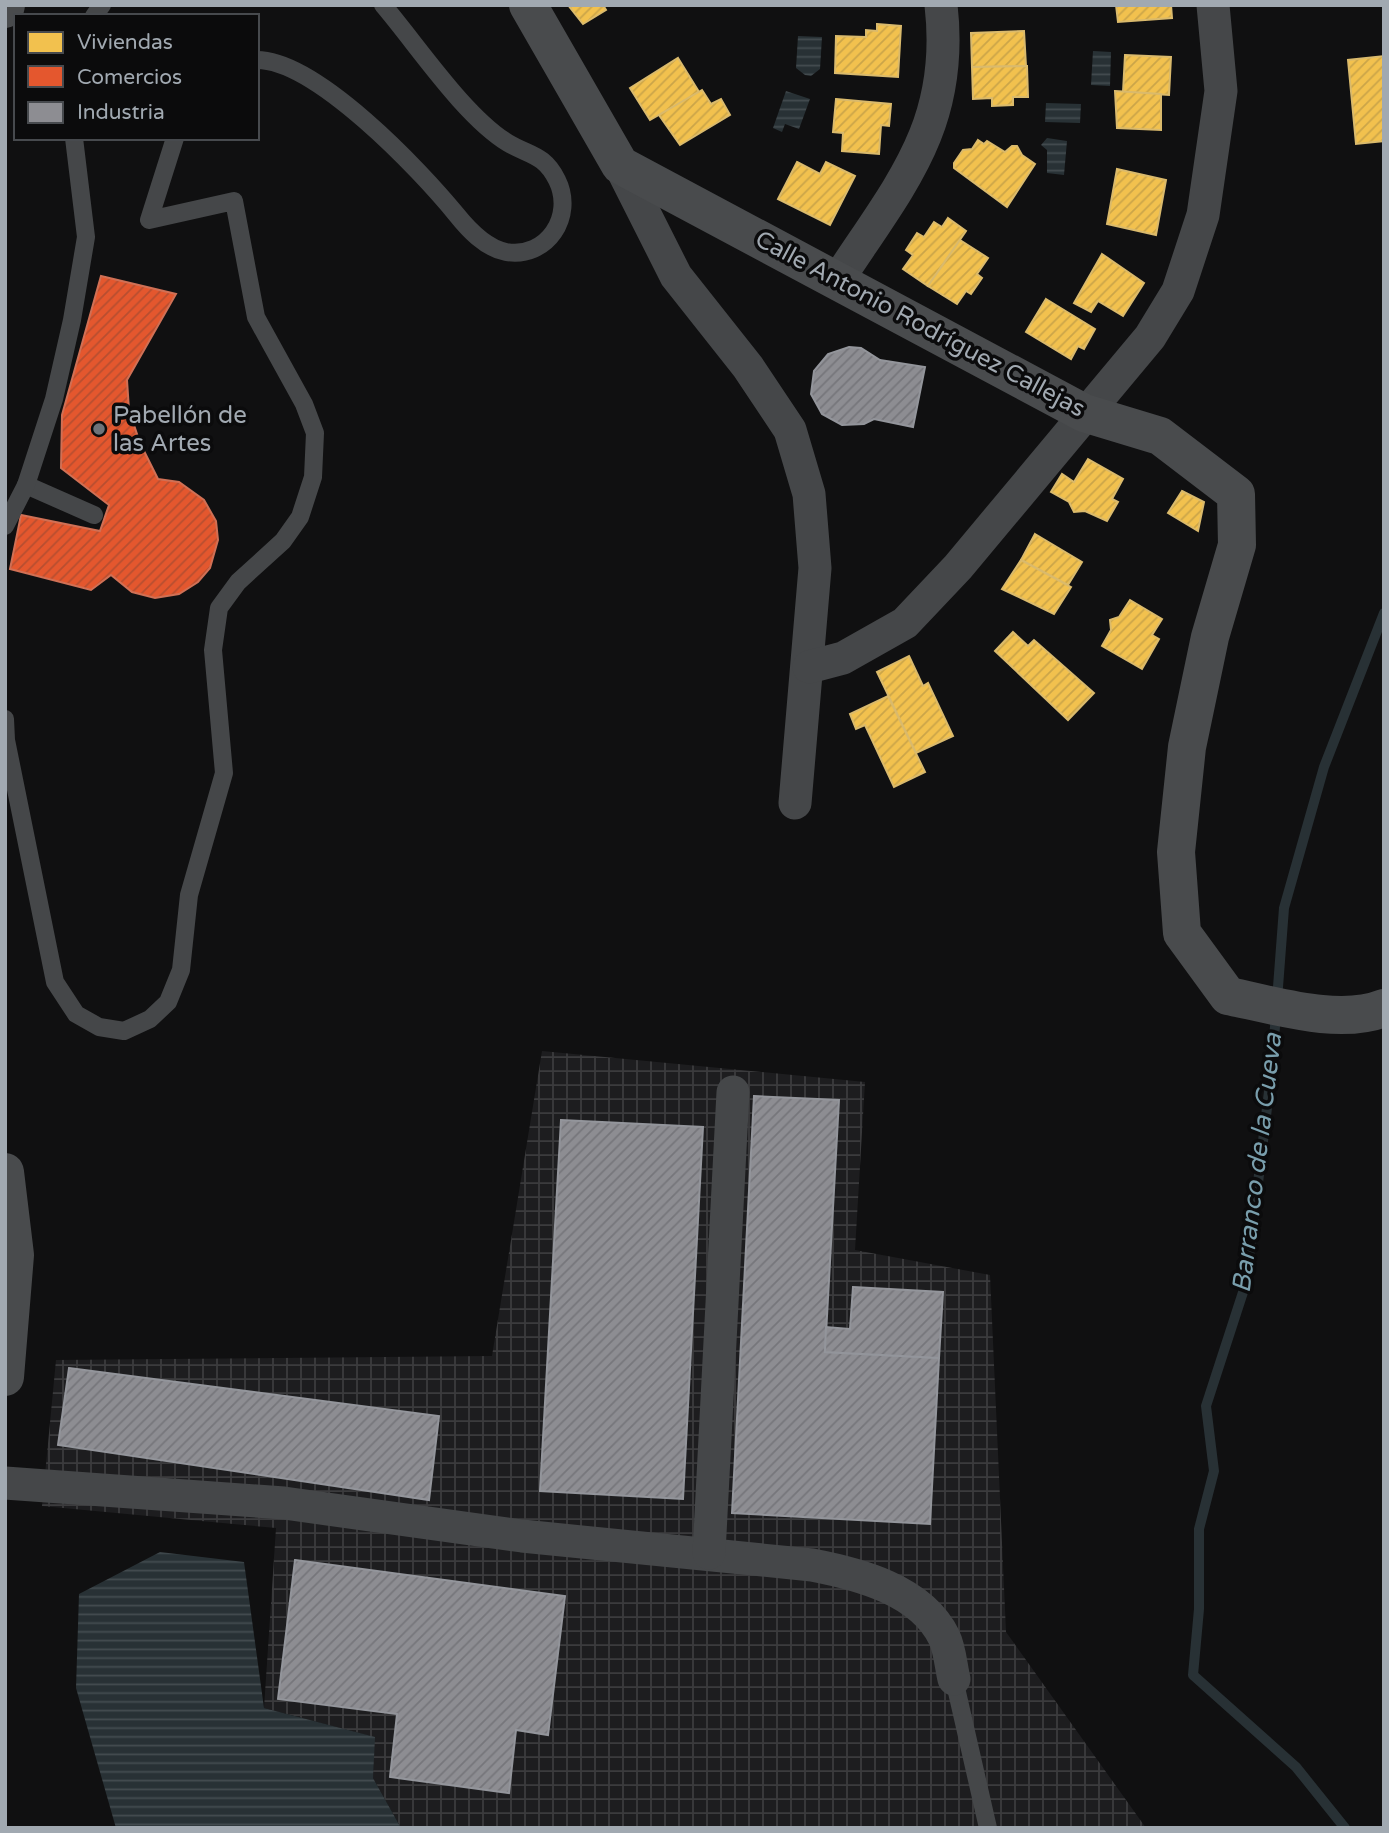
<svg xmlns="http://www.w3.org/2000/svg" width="1389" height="1833" viewBox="0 0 1389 1833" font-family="'Varela Round',sans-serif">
<defs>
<pattern id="industrial-grid" width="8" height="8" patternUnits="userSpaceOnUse" patternTransform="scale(1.75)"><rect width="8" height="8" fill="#1d1d1f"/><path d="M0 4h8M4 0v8" fill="none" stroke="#3b3b3d"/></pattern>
<pattern id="water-rules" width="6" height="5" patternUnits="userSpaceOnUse" patternTransform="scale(1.75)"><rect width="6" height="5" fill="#283135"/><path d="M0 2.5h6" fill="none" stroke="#444c50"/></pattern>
<pattern id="homes-hatch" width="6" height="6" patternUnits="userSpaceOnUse" patternTransform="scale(1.75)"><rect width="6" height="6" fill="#f2c14e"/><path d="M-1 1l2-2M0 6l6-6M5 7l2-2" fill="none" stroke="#cba549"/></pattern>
<pattern id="shops-hatch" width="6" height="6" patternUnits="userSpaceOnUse" patternTransform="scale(1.75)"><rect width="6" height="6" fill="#e4572e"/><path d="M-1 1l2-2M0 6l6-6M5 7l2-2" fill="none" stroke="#b74e30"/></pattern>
<pattern id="industry-hatch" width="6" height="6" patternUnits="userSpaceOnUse" patternTransform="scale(1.75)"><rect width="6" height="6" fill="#8d8d92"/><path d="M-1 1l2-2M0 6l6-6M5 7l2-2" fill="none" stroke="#76767b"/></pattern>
</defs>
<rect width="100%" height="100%" fill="#101011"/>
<path fill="url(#industrial-grid)" d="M542 1051 865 1082 855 1250 990 1275 1006 1632 1146 1828H401L373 1778 374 1737 264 1708 276 1528 42 1506 56 1360 492 1356Z"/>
<g fill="url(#water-rules)">
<path d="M798 36 822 37 820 69 811 76 805 75 796 68Z"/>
<path d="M1093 51 1111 52 1110 86 1091 85Z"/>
<path d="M786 91 810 99 799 129 785 124 782 132 773 128Z"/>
<path d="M1046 103 1081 104 1080 123 1045 122Z"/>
<path d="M1047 138 1067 141 1064 175 1047 173V150L1041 145Z"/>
<path d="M160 1552 244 1562 264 1708 375 1737 373 1778 401 1828H116L76 1688 79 1594Z"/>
</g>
<g fill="url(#homes-hatch)" stroke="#daba6c" stroke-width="2">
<path d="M568 5H603L606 10 583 24Z"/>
<path d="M1116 5H1171L1172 18 1118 22Z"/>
<path d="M877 24 901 26 898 77 835 73 836 36 866 37V30L877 31Z"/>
<path d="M1024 31 1026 66 972 67 971 33Z"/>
<path d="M1125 55 1171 57 1169 95 1123 92Z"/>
<path d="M1384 56V141L1356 144 1348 60Z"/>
<path d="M678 58 699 92 650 120 630 88Z"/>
<path d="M1027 66 1028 97H1013V105L992 106V98L973 99 972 67Z"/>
<path d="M702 90 711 104 721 99 730 115 680 145 659 115Z"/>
<path d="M1115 91 1161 94V130L1117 128Z"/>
<path d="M836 99 891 104 889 126 881 125 879 154 842 151 843 133 833 132Z"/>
<path d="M978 140 984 144 987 141 1005 152 1012 146H1017L1022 155 1035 164 1007 207 954 168V163L963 150 972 149Z"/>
<path d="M797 162 820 174 826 162 855 176 830 225 778 199Z"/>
<path d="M1117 169 1166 180 1156 235 1107 224Z"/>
<path d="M948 218 966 231 928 286 903 269 913 255 906 250 917 233 924 237 934 222 942 227Z"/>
<path d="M960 240 988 258 977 274 982 278 971 294 966 291 957 304 928 286Z"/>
<path d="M1102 254 1144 283 1123 316 1098 301 1091 312 1074 303Z"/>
<path d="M1046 299 1095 329 1084 349 1078 346 1071 359 1026 332Z"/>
<path d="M1088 459 1123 479 1112 499 1118 502 1107 521 1085 511 1074 512 1069 502 1051 492 1062 474 1074 482Z"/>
<path d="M1182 491 1204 502 1198 531 1168 513Z"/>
<path d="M1035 534 1082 562 1068 585 1021 560Z"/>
<path d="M1021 560 1071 587 1054 614 1002 589Z"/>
<path d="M1130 600 1162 619 1152 635 1159 639 1142 669 1102 646 1111 630 1110 620 1119 617Z"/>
<path d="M1013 632 1028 646 1034 640 1094 693 1068 720 995 651Z"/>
<path d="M909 656 923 686 928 683 953 736 916 753 877 672Z"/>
<path d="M888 696 925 772 894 787 865 725 856 729 850 714Z"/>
</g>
<path fill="url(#shops-hatch)" stroke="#d07055" stroke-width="2" d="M101 276 176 294 127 380 129 410 140 443 158 479 179 482 204 500 216 521 218 540 210 568 198 582 179 594 155 598 132 592 111 575 91 590 10 569 21 515 100 531 109 505 61 468 62 415Z"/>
<g fill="url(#industry-hatch)" stroke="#93959b" stroke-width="2">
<path d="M849 347 861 348 880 360 925 367 913 427 874 419 864 424 842 425 822 414 811 394 814 371 828 354Z"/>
<path d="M754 1096 839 1100 825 1352 939 1358 930 1524 732 1513Z"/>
<path d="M561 1120 703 1127 683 1499 540 1491Z"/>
<path d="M853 1287 943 1292 939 1358 825 1352 826 1327 850 1329Z"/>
<path d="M69 1368 439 1416 429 1500 58 1445Z"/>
<path d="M295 1560 565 1596 548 1735 516 1730 509 1793 390 1777 397 1714 278 1699Z"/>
</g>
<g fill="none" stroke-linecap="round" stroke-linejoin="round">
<path stroke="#283135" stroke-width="10" d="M1345 1828 1296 1767 1193 1675 1199 1609V1529L1214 1471 1206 1406 1246 1283 1272 1066 1284 908 1324 767 1384 613"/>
<g stroke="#454749" stroke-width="18">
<path d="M94 16 102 5"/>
<path d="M257 60C316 60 420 170 456 214 468 229 485 248 506 252 547 259 575 216 557 180 544 154 530 156 508 143 464 116 418 46 383 5"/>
<path d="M26 485 94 515"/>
<path d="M5 526 26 485 54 399 72 320 86 237 74 138"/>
<path d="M5 719 6 740 55 982 76 1014 99 1027 124 1031 150 1019 168 1002 181 970 189 895 224 773 213 650 219 608 238 582 283 541 300 517 313 477 315 433 304 404 256 317 234 201 149 220 175 138"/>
<path d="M954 1679 988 1828"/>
</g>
<g stroke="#454749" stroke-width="33">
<path d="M620 165 676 276 748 367 790 430 809 494 815 568 795 803"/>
<path d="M837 281C899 186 955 126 941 5"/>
<path d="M809 667 843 658 905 623 958 567 1150 337 1178 291 1203 215 1221 91 1213 5"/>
<path d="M5 1483 284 1503 522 1536 812 1565C859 1574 921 1590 944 1637 950 1649 951 1667 954 1679"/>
<path d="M709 1553 733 1092"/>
</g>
<g stroke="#494b4d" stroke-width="38">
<path d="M528 5 620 165 1084 413 1160 436 1236 494 1237 545 1210 637 1187 747 1176 852 1182 933 1228 996C1274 1005 1339 1026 1384 1008"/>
<path d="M5 9 6 5"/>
<path d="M5 1172 15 1255 5 1377"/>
</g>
</g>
<circle fill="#6e7379" stroke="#0b0b0c" stroke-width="2.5" cx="99" cy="429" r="7"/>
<g text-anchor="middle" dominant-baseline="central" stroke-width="7" stroke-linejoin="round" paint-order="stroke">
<g font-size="24" fill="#a1a9b1" stroke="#0b0b0c">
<text transform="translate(920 324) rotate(28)">Calle Antonio Rodríguez Callejas</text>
</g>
<g font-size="24" fill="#a1a9b1" stroke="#0b0b0c" text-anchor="start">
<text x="113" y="415">Pabellón de<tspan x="113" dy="28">las Artes</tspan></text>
</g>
<g font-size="26" font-style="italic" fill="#799eac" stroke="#0b0b0c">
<text transform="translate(1257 1163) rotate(-83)">Barranco de la Cueva</text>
</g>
</g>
<rect width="1389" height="1833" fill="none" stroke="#a1a9b1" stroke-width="14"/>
<rect x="14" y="14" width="245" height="126" fill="#0b0b0c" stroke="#474a4e" stroke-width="2"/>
<rect x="28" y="32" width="35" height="21" fill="#f2c14e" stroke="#474a4e" stroke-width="2"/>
<text x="77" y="49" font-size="21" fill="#a1a9b1">Viviendas</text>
<rect x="28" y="66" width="35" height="21" fill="#e4572e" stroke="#474a4e" stroke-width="2"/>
<text x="77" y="84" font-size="21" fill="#a1a9b1">Comercios</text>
<rect x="28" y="102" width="35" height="21" fill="#8d8d92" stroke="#474a4e" stroke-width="2"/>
<text x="77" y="119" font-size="21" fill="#a1a9b1">Industria</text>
</svg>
